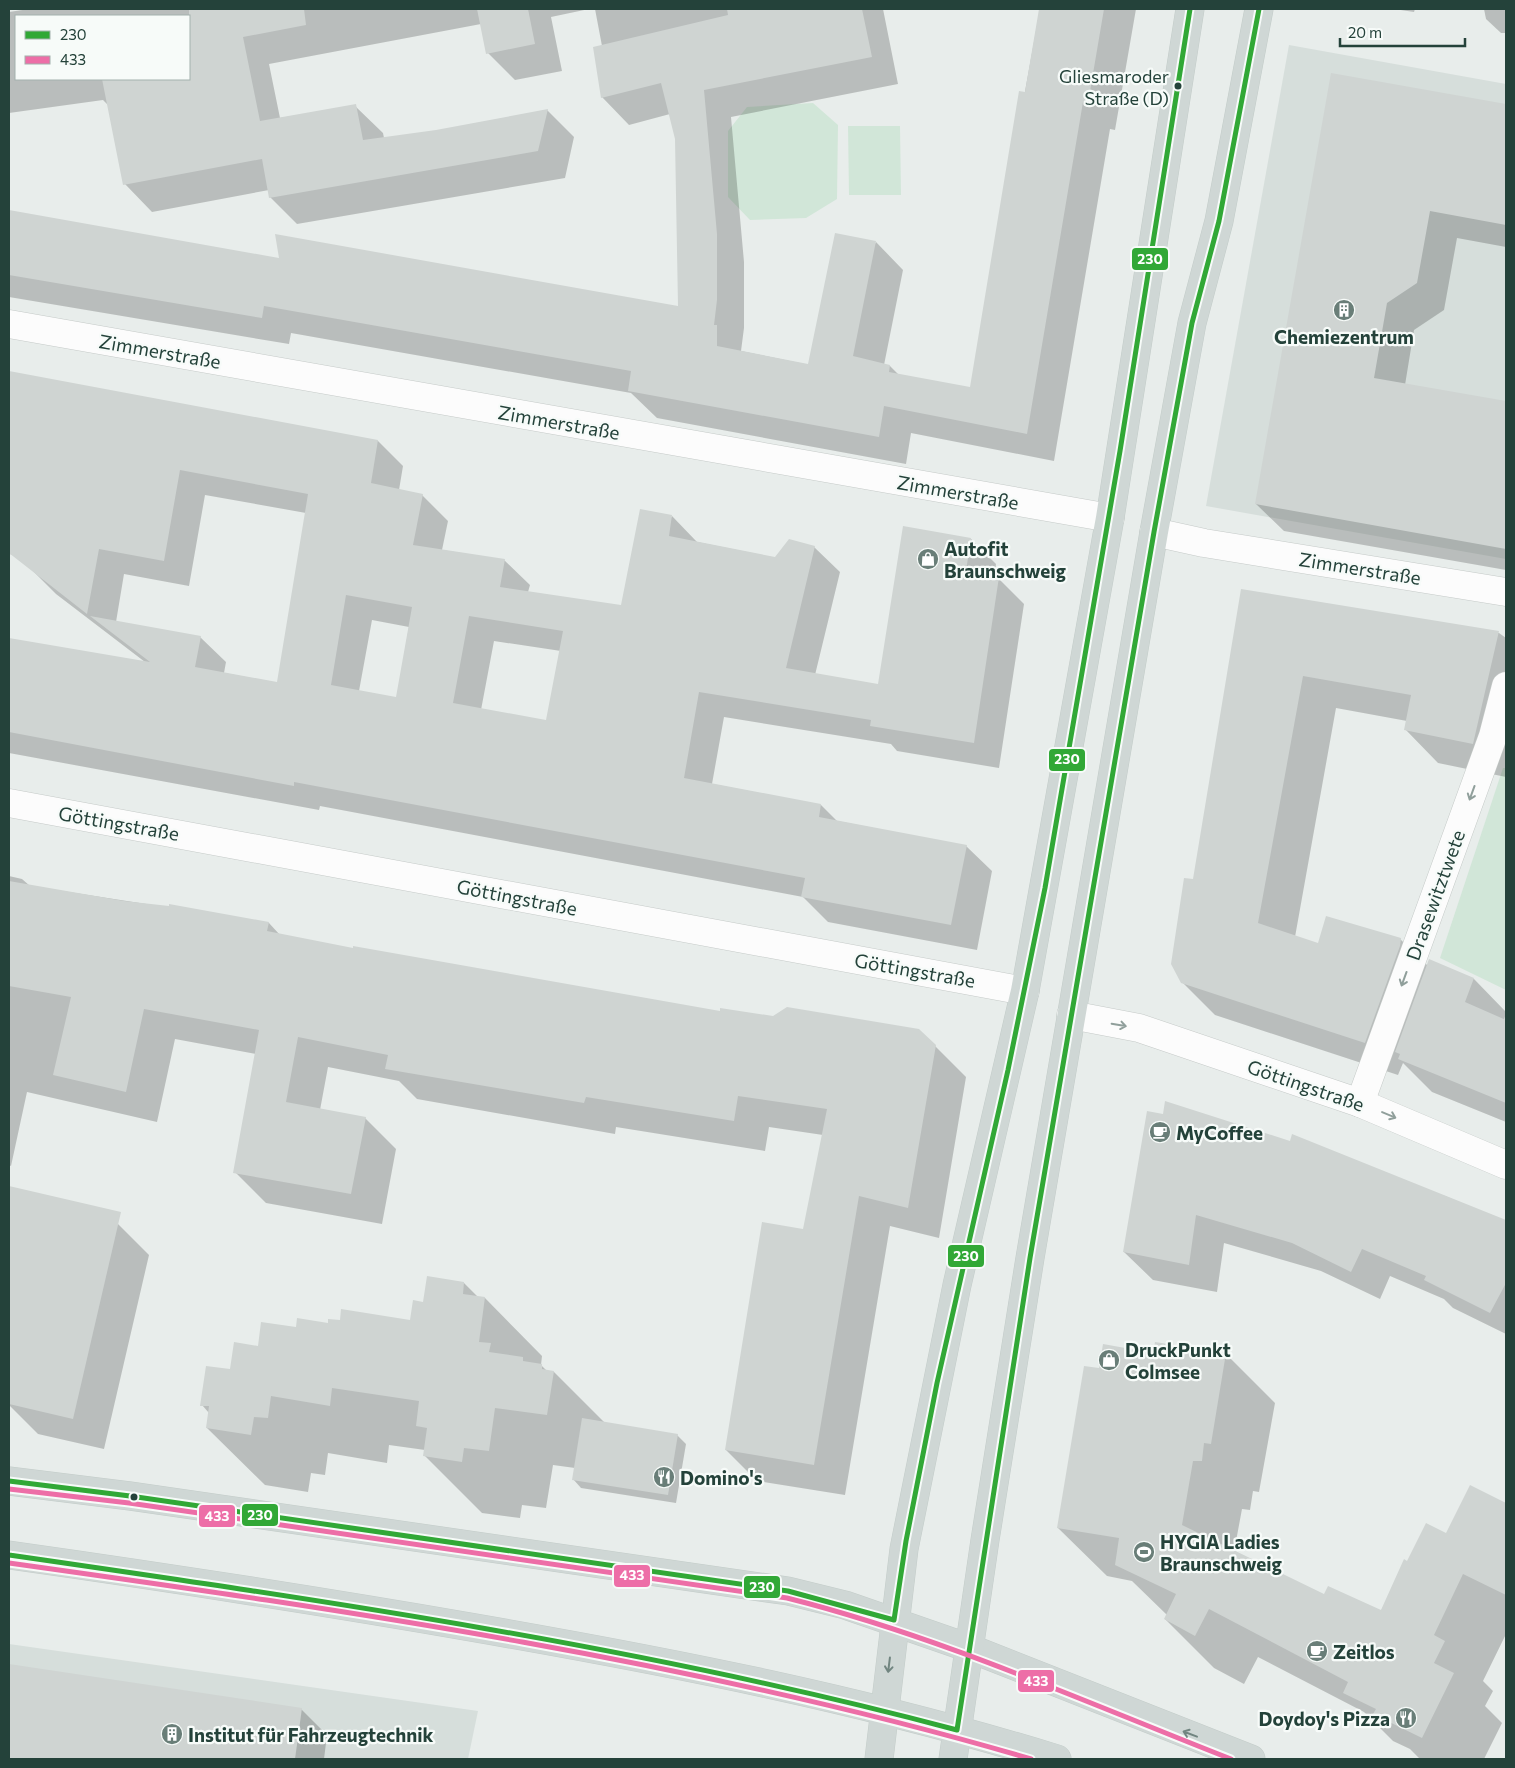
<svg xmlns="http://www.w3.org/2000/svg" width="1515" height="1768" viewBox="0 0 1515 1768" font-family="Commissioner,sans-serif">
<rect width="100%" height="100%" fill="#e8edeb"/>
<g fill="#d6dedb">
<path d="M1289 45 1506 84V559L1206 506Z"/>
<path d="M9 1644 478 1711 468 1759H9Z"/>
</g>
<g fill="#d1e6d8">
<path d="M813 103 838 125 837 199 806 218 750 220 728 197V131L747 107Z"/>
<path d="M848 126H900L901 195H849Z"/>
<path d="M1503 768H1506V990L1440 958Z"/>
</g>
<g fill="#0003" fill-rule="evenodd">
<path d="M29 9H589L551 17 562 71 515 80 488 53 481 24 269 64 280 118 355 106 383 133 384 138 436 131 547 110 574 137 565 178 297 224 270 197 269 190 152 212 125 184 109 106 103 100 9 113V12ZM16 16H189V79H16Z"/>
<path d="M595 9H883L898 84 731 117 744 262V328L741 351 809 365 876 242 903 270 884 365 890 366 899 375 971 388 1040 9H1136L1115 130 1110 129 1054 461 911 433 906 464 657 418 631 393 291 333 289 344 9 297V212L281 260 679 307 676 139 670 114 629 125 602 97V46Z"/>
<path d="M1394 9H1415L1414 12Z"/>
<path d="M1484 9H1506V33H1501L1486 19Z"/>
<path d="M1332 75 1506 106V247L1457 238 1444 310 1414 330 1405 385 1506 403V570L1284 531 1256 504Z"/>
<path d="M9 372 378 441 403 466 399 490 422 495 448 521 442 550 504 560 530 585 528 592 622 607 672 516 697 542 776 558 814 547 840 572 815 675 879 685 971 539 996 564 994 578H998L1024 604 999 768 897 751 891 744 724 717 712 784 821 805 837 821 966 846 992 871 977 950 828 922 803 897 320 806 319 810 9 753V639L145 662 56 594 30 568 32 558 9 554ZM205 495 306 513 278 683 224 673 226 662 200 637 116 622 124 574 189 586ZM372 620 409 627 397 698 359 691ZM494 641 561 651 547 722 481 710Z"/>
<path d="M1242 591 1499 633 1506 638V777L1438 763 1405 729 1407 721 1336 708 1295 937 1318 944 1400 939 1428 966 1430 961 1474 979 1506 1012 1504 1021 1506 1022V1122L1432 1092 1403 1063 1398 1075 1215 1015 1182 982 1194 881Z"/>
<path d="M9 876 22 879 30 886 269 923 280 935 354 950 721 1013 935 1046 966 1077 939 1238 890 1226 845 1495 757 1481 726 1450 804 1231 823 1135 769 1127 765 1151 616 1127 615 1134 417 1099 399 1081 328 1067 320 1110 365 1118 396 1149 382 1224 266 1203 235 1172 256 1054 175 1039 157 1122 27 1092 11 1166 9 1165Z"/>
<path d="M1148 1113 1445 1196 1506 1222V1334L1453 1308 1444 1299 1390 1276 1380 1299 1321 1271 1224 1243 1217 1292 1153 1280 1124 1252Z"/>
<path d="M9 1203 118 1224 149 1255 104 1449 38 1434 9 1405V1396L31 1304 9 1299Z"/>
<path d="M464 1283 478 1297 485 1298 542 1356 541 1365 547 1371 554 1372 605 1423 677 1435 686 1444 676 1503 581 1488 573 1479 575 1468 553 1465 546 1508 522 1505 520 1518 482 1513 424 1455 425 1450 389 1445 387 1463 328 1453 325 1475 311 1473 308 1492 265 1485 207 1428 209 1413 202 1405 231 1371 259 1348 297 1328 329 1324 411 1321 424 1303Z"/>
<path d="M1156 1344 1226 1354 1275 1403 1259 1492 1253 1491 1250 1510 1242 1509 1234 1552 1324 1596 1381 1611 1407 1563 1447 1535 1471 1487 1506 1505V1634L1483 1681 1493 1691 1485 1706 1502 1723 1484 1759H1420L1410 1749 1393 1741 1364 1712 1258 1657 1244 1684 1214 1668 1165 1619 1167 1615 1132 1581 1107 1576 1058 1528 1100 1370 1155 1354Z"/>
<path d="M9 1666 301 1709 327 1735 324 1759H9Z"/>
</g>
<g fill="#cfd4d2" fill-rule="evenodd">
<path d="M189 9H304L306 25 243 37 260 121 356 104 363 140 436 130 548 109 538 151 269 198 262 159 123 185 102 79H189Z"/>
<path d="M477 9H528L535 44 486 54Z"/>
<path d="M727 9H862L872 57 704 90 717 234V300L714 325H717V346L808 364 835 233 876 241 853 356 890 365 889 372 970 387 1019 91 1025 92 1039 9H1104L1088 103 1083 102 1027 434 884 406 879 437 628 391 631 371 264 306 262 318 9 275V210L279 258 275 234 678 306 675 139 661 83 601 98 593 47 728 15Z"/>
<path d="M1331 73 1506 104V225L1430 211 1417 283 1387 303 1374 378 1506 401V549L1255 504Z"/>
<path d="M9 371 378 440 371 483 423 494 413 545 505 559 500 587 621 605 640 509 672 515 669 536 775 557 789 539 815 546 786 668 878 684 903 526 971 538 966 571 999 577 974 743 870 726 871 720 699 692 684 778 821 804 819 817 967 845 951 925 801 897 805 878 294 782V786L9 732V638L150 662 90 616 201 636 195 667 277 682 308 494 180 470 164 561 99 549 87 614 9 553ZM346 595 412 607 396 697 331 685ZM469 616 563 631 546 720 453 703Z"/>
<path d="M1241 589 1499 631 1473 744 1404 730 1411 695 1303 676 1258 923 1318 943 1326 916 1401 938 1400 946 1365 1043 1181 983 1171 964 1184 878 1193 879Z"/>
<path d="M9 881 124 901 169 906V904L269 922 267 931 353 948V946L720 1011V1008L773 1016 787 1007 919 1029 936 1045 908 1208 859 1196 814 1465 725 1450 762 1222 803 1229 827 1109 738 1096 734 1121 586 1097 584 1103 385 1069 388 1055 298 1037 286 1102 366 1117 351 1194 233 1173 259 1030 144 1009 126 1092 53 1075 71 997 9 986Z"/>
<path d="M1429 959 1474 978 1465 1002 1506 1020V1103L1398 1059 1400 1054 1395 1052Z"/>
<path d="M1165 1101 1290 1141 1292 1134 1506 1220V1283L1490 1313 1424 1280 1426 1276 1362 1249 1351 1272 1292 1243 1196 1215 1189 1265 1123 1252 1147 1111 1163 1114Z"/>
<path d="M9 1186 121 1212 73 1419 9 1404Z"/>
<path d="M427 1276 464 1282 463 1294 485 1297 479 1342 491 1343 489 1352 523 1357V1361L542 1364V1369L554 1371 547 1415 495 1408 489 1451 464 1448 462 1462 423 1456 427 1428 416 1426 419 1401 332 1388 330 1406 271 1396 268 1418 254 1417 251 1435 206 1428 209 1406H200L206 1366 230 1369 234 1342 258 1346 261 1322 296 1327 297 1318 328 1323V1319L340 1320 341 1309 410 1320 413 1300 423 1302Z"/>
<path d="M1155 1342 1226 1353 1211 1444 1204 1443 1202 1461H1193L1182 1525 1324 1594 1328 1586 1381 1610 1404 1559 1407 1561 1426 1523 1446 1533 1470 1485 1506 1503V1595L1463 1574 1434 1635 1445 1641 1434 1663 1454 1673 1422 1738 1373 1714 1376 1709 1343 1693 1348 1682 1209 1609 1195 1636 1164 1619 1176 1594 1115 1565 1119 1538 1057 1528 1084 1366 1099 1368 1103 1344 1153 1353Z"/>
<path d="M582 1418 678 1434 668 1495 572 1480Z"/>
<path d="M9 1664 302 1708 295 1759H9Z"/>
</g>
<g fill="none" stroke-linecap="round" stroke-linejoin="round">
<g stroke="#c5cac8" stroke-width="29">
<g id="minor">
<path d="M9 324 1110 518"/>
<path d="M1154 532 1204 543 1506 592"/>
<path d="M9 803 1025 991"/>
<path d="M1071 1015 1139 1028 1360 1103 1506 1165"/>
<path d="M1360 1103 1493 736 1506 686"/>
</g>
</g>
<g stroke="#c3ccc9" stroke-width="29">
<g id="major">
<path d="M9 1481 130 1496 788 1591 845 1605 969 1648 1251 1759"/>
<path d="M9 1555C165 1577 320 1601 476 1628 672 1662 866 1700 1057 1759"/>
<path d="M879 1759 904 1549 957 1285 1025 991 1110 518 1190 9"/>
<path d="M953 1759 985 1540 1030 1258 1154 532 1192 323 1219 221 1259 9"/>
</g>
</g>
<use href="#minor" stroke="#fcfcfc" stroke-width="28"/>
<use href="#major" stroke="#cfd7d5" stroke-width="28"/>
<g stroke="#f7fbf9" stroke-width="9">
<g id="bus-1">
<path d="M9 1481 130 1496 788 1591 894 1620 906 1541 937 1383 1008 1070 1045 888 1120 451 1190 9"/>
<path d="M9 1555C327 1601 646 1647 957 1730L1030 1258 1154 532 1192 323 1219 221 1259 9"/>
</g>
</g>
<g stroke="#f7fbf9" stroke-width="9">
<g id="bus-2">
<path d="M9 1489 129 1503 787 1598C939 1636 1085 1702 1231 1759"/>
<path d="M9 1563C352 1611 698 1661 1031 1759"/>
</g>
</g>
<use href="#bus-1" stroke="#31a836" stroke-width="5"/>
<use href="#bus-2" stroke="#ed6ea7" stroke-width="5"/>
</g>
<defs><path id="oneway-shaft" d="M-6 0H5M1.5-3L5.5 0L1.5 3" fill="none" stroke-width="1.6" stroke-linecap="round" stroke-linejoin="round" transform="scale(1.25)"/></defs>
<g stroke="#909f9b">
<use href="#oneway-shaft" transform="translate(1472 793) rotate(110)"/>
<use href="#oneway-shaft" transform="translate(1404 979) rotate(110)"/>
<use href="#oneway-shaft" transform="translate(1119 1025) rotate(10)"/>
<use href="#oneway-shaft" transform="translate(1389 1115) rotate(23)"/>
</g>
<g stroke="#718580">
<use href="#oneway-shaft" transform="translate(889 1665) rotate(97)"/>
<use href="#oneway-shaft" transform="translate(1190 1734) rotate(-159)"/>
</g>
<defs>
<g id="building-disc" transform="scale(1.125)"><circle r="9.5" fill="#697e78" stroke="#f7fbf9"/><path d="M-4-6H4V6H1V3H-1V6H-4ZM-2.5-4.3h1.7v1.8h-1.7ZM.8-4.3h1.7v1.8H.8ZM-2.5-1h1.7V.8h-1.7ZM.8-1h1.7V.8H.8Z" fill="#fff"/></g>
<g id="shop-disc" transform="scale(1.125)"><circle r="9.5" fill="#697e78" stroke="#f7fbf9"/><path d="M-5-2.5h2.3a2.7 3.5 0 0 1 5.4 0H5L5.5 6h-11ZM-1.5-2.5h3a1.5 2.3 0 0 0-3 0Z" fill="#fff"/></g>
<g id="cafe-disc" transform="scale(1.125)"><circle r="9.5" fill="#697e78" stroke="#f7fbf9"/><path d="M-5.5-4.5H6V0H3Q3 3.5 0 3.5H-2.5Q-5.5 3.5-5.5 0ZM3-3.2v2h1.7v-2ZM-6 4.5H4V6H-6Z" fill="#fff"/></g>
<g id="restaurant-disc" transform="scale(1.125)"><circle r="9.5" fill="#697e78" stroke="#f7fbf9"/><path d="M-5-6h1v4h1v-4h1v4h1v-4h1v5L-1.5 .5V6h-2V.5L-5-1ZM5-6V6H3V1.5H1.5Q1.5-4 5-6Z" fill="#fff"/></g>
<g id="stadium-disc" transform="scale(1.125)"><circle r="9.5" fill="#697e78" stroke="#f7fbf9"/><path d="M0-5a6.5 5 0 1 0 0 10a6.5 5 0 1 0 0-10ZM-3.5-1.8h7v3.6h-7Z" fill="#fff"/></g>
</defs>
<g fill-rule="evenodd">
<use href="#building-disc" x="1344" y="310"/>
<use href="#shop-disc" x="928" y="559"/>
<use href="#cafe-disc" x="1160" y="1132"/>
<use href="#shop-disc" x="1109" y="1360"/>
<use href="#restaurant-disc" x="664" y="1477"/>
<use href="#stadium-disc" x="1144" y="1552"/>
<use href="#cafe-disc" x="1317" y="1651"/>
<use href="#restaurant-disc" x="1406" y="1718"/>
<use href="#building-disc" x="172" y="1734"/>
</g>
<g fill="#24423a" stroke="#f7fbf9" stroke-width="2">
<circle cx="1178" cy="86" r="4.5"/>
<circle cx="134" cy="1497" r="4.5"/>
</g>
<g text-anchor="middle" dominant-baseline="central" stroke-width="4.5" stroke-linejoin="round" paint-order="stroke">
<g font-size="18" fill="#24423a" stroke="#f7fbf9" text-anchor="end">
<text x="1169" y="76">Gliesmaroder<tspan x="1169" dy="22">Straße (D)</tspan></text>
</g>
<g font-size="19" font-weight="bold" fill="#24423a" stroke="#f7fbf9" text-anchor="start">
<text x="1344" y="336" text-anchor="middle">Chemiezentrum</text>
<text x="944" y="548">Autofit<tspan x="944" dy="22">Braunschweig</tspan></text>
<text x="1176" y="1132">MyCoffee</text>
<text x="1125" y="1349">DruckPunkt<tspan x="1125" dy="22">Colmsee</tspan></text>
<text x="680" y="1477">Domino's</text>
<text x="1160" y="1541">HYGIA Ladies<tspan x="1160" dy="22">Braunschweig</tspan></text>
<text x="1333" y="1651">Zeitlos</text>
<text x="1390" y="1718" text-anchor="end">Doydoy's Pizza</text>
<text x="188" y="1734">Institut für Fahrzeugtechnik</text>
</g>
<g font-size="19" fill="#24423a" stroke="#f7fbf9">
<text transform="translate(160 351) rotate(10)">Zimmerstraße</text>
<text transform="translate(559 422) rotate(10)">Zimmerstraße</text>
<text transform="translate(958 492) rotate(10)">Zimmerstraße</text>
<text transform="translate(1360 568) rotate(9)">Zimmerstraße</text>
<text transform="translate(119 823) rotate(10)">Göttingstraße</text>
<text transform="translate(1435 895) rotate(-70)">Drasewitztwete</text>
<text transform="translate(517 897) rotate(11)">Göttingstraße</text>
<text transform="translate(915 970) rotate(10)">Göttingstraße</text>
<text transform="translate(1306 1085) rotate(19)">Göttingstraße</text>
</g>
</g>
<g stroke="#f7fbf9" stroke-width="2">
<rect x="1131" y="247" width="38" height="24" rx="5" fill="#31a836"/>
<rect x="1048" y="748" width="38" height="24" rx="5" fill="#31a836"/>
<rect x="947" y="1244" width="38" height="24" rx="5" fill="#31a836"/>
<rect x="241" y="1503" width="38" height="24" rx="5" fill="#31a836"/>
<rect x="198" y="1504" width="38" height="24" rx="5" fill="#ed6ea7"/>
<rect x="613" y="1564" width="38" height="24" rx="5" fill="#ed6ea7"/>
<rect x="743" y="1575" width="38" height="24" rx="5" fill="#31a836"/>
<rect x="1017" y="1669" width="38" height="24" rx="5" fill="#ed6ea7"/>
</g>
<g font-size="14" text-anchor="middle" font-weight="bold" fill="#fff">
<text x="1150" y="264">230</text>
<text x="1067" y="764">230</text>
<text x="966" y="1261">230</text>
<text x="260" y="1520">230</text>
<text x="217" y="1521">433</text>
<text x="632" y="1580">433</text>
<text x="762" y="1592">230</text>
<text x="1036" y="1686">433</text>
</g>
<rect width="1515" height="1768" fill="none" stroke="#24423a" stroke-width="20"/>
<rect x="15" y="15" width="175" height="65" fill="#f7fbf9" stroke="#a3b1ad"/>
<rect x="25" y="31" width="25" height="8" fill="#31a836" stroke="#a3b1ad"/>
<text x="60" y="40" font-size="15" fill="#24423a">230</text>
<rect x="25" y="56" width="25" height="8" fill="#ed6ea7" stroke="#a3b1ad"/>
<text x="60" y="65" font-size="15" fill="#24423a">433</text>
<path d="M1340 38v8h125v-8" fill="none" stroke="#24423a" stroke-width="2.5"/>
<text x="1348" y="38" font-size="15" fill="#24423a" stroke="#f7fbf9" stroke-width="4" paint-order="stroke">20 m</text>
</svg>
